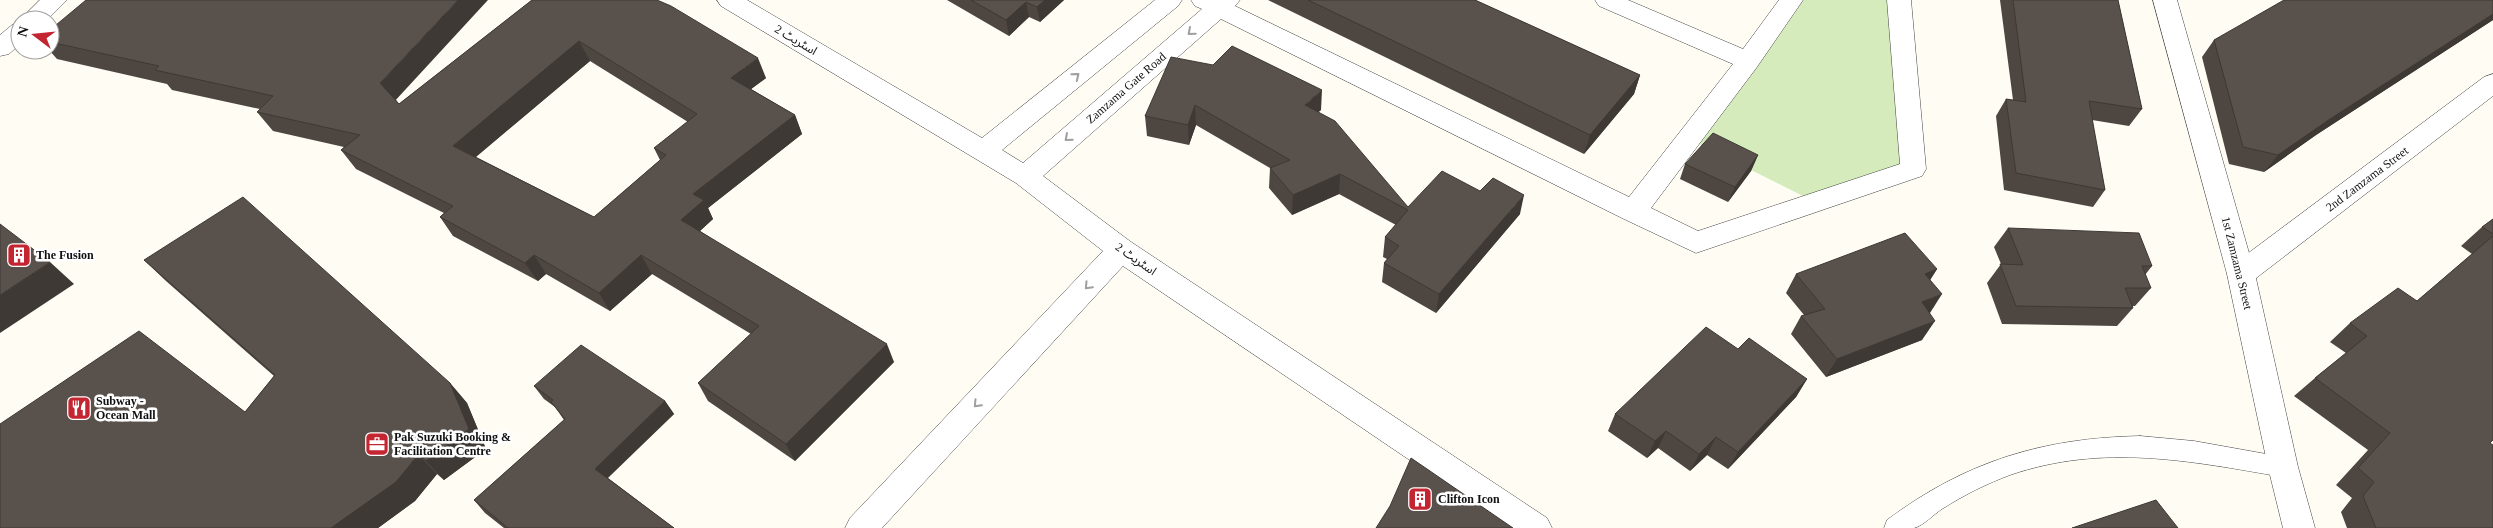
<svg xmlns="http://www.w3.org/2000/svg" width="2493" height="528" viewBox="0 0 2493 528" font-family="'Times New Roman','Noto Sans Arabic',serif">
<rect width="100%" height="100%" fill="#fffcf3"/>
<path fill="#d5ebbc" d="M1791 0H1899L1913 169 1815 202 1689 139Z"/>
<g fill="none" stroke-linecap="round" stroke-linejoin="round">
<g stroke="#434343" stroke-width="1">
<path id="service" d="M2140 436 2194 441 2283 457 2291 460 2295 467 2291 474 2283 477C2190 461 2103 443 2010 475 1986 484 1964 495 1942 509 1934 514 1923 526 1914 528 1905 528 1893 528 1884 528L1887 520C1966 461 2043 438 2140 436Z"/>
</g>
<g stroke="#434343" stroke-width="1">
<g id="minor">
<path d="M40 0H67L47 20H20Z"/>
<path d="M717 0H747L982 138 1155 0H1182L1178 6 1002 150 1023 163 1202 9 1195 6 1191 0H1240L1235 6 1629 197 1733 64 1599 6 1595 0H1628L1743 49 1779 0H1803L1757 67 1651 208 1698 231 1900 164 1887 0H1911L1926 169 1922 176 1696 253 1624 219 1221 19 1043 176 1131 242 1547 518 1552 528H1510L1123 266 882 528H845L850 518 1103 251 1016 183 721 6Z"/>
<path d="M20 23V44L9 54 0 56V35L12 25Z"/>
<path d="M2493 74V96L2251 282 2241 285 2231 282 2227 274 2231 266 2484 77Z"/>
</g>
</g>
<g stroke="#434343" stroke-width="1">
<path id="tertiary" d="M2153 0H2177L2255 274 2298 467 2315 528H2283L2268 467 2227 274Z"/>
</g>
<use href="#service" fill="#fff" fill-rule="evenodd"/>
<use href="#minor" fill="#fff" fill-rule="evenodd"/>
<use href="#tertiary" fill="#fff" fill-rule="evenodd"/>
</g>
<g fill="#4d4641" fill-rule="evenodd">
<path d="M532 0 766 78 751 89 795 115 802 134 708 208 713 219 700 231 894 362 795 461 708 401 698 383 751 334 652 274 610 311 546 274 538 281 453 236 440 217 444 213 356 169 341 150 344 147 273 131 257 112 260 109 172 90 167 84 57 59 49 50H50V30L396 100 399 104ZM590 61 688 122 654 148 660 160 594 217 476 157Z"/>
<path d="M947 0H1064L1040 22 1029 17 1009 36Z"/>
<path d="M1268 0H1475L1640 75 1634 94 1584 154Z"/>
<path d="M2000 0H2118L2142 109 2129 126 2092 120 2105 190 2093 207 2004 190 1996 116 2006 99 2013 100Z"/>
<path d="M2493 0V20L2316 135 2264 172 2229 164 2202 57 2214 40Z"/>
<path d="M1213 65 1321 110 1318 112 1408 207 1520 214 1436 313 1382 282 1384 263 1387 259 1383 257 1385 237 1396 225 1339 194 1292 215 1269 188 1270 168 1196 125 1189 145 1147 136 1145 116Z"/>
<path d="M1758 155 1751 171 1728 202 1680 179 1685 164Z"/>
<path d="M2493 219V440L2490 443 2493 528H2347L2341 512 2352 498 2336 485 2368 450 2294 396 2315 378 2346 353 2330 342 2350 323 2417 301 2472 254 2461 246 2482 227Z"/>
<path d="M2008 228 2152 266 2145 275 2151 288 2135 306H2133V308L2117 326 2002 324 1987 283 2001 264 1994 247Z"/>
<path d="M144 260 450 383 467 403 486 449 444 480 437 474 415 501 378 528H0L245 412 274 376 166 281Z"/>
<path d="M1937 269 1930 280V313L1922 340 1826 377 1791 334 1801 316 1804 315 1786 293 1796 274Z"/>
<path d="M1738 349 1807 379 1796 397 1728 469 1707 455 1690 471 1658 448 1647 458 1608 431 1615 414Z"/>
<path d="M534 386 665 401 674 414 608 478 674 528H504L485 513 474 500 564 420 555 407 544 399Z"/>
</g>
<g fill="#3e3935">
<path d="M458 0H488L393 103 380 83Z"/>
<path d="M1045 0H1064L1040 22 1037 7Z"/>
<path d="M1026 2 1029 17 1009 36 1006 20Z"/>
<path d="M2493 14V20L2316 135 2264 172 2278 155 2330 119Z"/>
<path d="M579 41 590 61 466 165 453 146Z"/>
<path d="M758 58 766 78 739 98 731 78Z"/>
<path d="M1640 75 1634 94 1584 154 1590 135Z"/>
<path d="M1322 90 1321 110 1304 125 1305 105Z"/>
<path d="M1195 105 1196 125 1189 145 1188 125Z"/>
<path d="M795 115 802 134 708 208 713 219 691 239 681 220 693 194Z"/>
<path d="M1758 155 1751 171 1728 202 1735 187Z"/>
<path d="M1340 174 1339 194 1292 215 1293 195Z"/>
<path d="M1524 195 1520 214 1436 313 1439 294Z"/>
<path d="M534 255 546 274 538 281 525 263Z"/>
<path d="M641 255 652 274 610 311 599 293Z"/>
<path d="M50 262 74 284 0 333V295Z"/>
<path d="M1937 269 1925 288V274Z"/>
<path d="M1942 294 1930 313 1909 321 1922 302Z"/>
<path d="M1935 321 1922 340 1826 377 1837 359Z"/>
<path d="M887 344 894 362 795 461 786 444Z"/>
<path d="M1807 379 1796 397 1728 469 1738 452Z"/>
<path d="M450 383 467 403 486 449 444 480 426 461Z"/>
<path d="M665 401 674 414 604 481 595 469Z"/>
<path d="M1666 431 1658 448 1647 458 1655 441Z"/>
<path d="M1716 437 1707 455 1690 471 1699 454Z"/>
<path d="M418 455 437 474 415 501 378 528H331Z"/>
</g>
<g fill="#59514c" stroke="#3e3935" fill-rule="evenodd">
<path d="M86 0H458L380 83 399 104 532 0H657L671 6 758 58 731 78 795 115 693 194 704 200 681 220 887 344 786 444 698 383 759 326 641 255 599 293 534 255 525 263 440 217 453 206 341 150 360 135 257 112 273 96 155 70 159 66 50 42V30ZM579 41 697 114 654 148 666 155 594 217 453 146Z"/>
<path d="M971 0H1045L1037 7 1026 2 1006 20Z"/>
<path d="M1308 0H1475L1640 75 1590 135Z"/>
<path d="M2013 0H2118L2142 109 2089 101 2105 190 2016 173 2006 99 2026 102Z"/>
<path d="M2284 0H2493V14L2330 119 2278 155 2243 147 2214 40Z"/>
<path d="M1232 46 1322 90 1305 105 1335 121 1408 207 1442 171 1480 191 1493 178 1524 195 1439 294 1384 263 1399 246 1385 237 1408 210 1340 174 1293 195 1270 168 1290 160 1195 105 1188 125 1145 116 1171 57 1213 65Z"/>
<path d="M1713 133 1758 155 1735 187 1685 164Z"/>
<path d="M243 197 450 383 469 429 426 461 418 455 396 482 331 528H0V424L139 331 245 412 275 375 144 260Z"/>
<path d="M2493 219V234L2482 227Z"/>
<path d="M0 224 50 262 0 295Z"/>
<path d="M2008 228 2139 233 2152 266H2142L2151 288H2125L2133 308 2016 306 2000 264 2023 265Z"/>
<path d="M1905 233 1937 269 1925 274 1942 294 1922 302 1935 321 1837 359 1801 316 1825 309 1796 274Z"/>
<path d="M2493 236V440L2490 443 2493 445V528H2376L2363 496 2374 482 2358 468 2390 433 2315 378 2367 336 2350 323 2398 288 2417 301Z"/>
<path d="M1706 327 1738 349 1749 338 1807 379 1738 452 1716 437 1699 454 1666 431 1655 441 1615 414Z"/>
<path d="M581 345 665 401 595 469 674 528H508L474 500 565 419 551 402 553 400 534 386Z"/>
<path d="M1411 458 1513 528H1376L1390 506Z"/>
<path d="M2156 500 2178 528H2072Z"/>
</g>
<defs><path id="oneway-chevron" d="M-2-3.5L2.5 0L-2 3.5" fill="none" stroke-width="1.6" stroke-linecap="round" stroke-linejoin="round" transform="scale(1.25)"/></defs>
<g stroke="#9f9f9f">
<use href="#oneway-chevron" transform="translate(1191 32) rotate(139)"/>
<use href="#oneway-chevron" transform="translate(1076 76) rotate(-39)"/>
<use href="#oneway-chevron" transform="translate(1068 138) rotate(139)"/>
<use href="#oneway-chevron" transform="translate(1088 286) rotate(133)"/>
<use href="#oneway-chevron" transform="translate(977 404) rotate(133)"/>
</g>
<defs>
<g id="building-square" transform="scale(1.25)"><rect x="-9" y="-9" width="18" height="18" rx="4" fill="#c32531" stroke="#fff"/><path d="M-4-6H4V6H1V3H-1V6H-4ZM-2.5-4.3h1.7v1.8h-1.7ZM.8-4.3h1.7v1.8H.8ZM-2.5-1h1.7V.8h-1.7ZM.8-1h1.7V.8H.8Z" fill="#fff"/></g>
<g id="restaurant-square" transform="scale(1.25)"><rect x="-9" y="-9" width="18" height="18" rx="4" fill="#c32531" stroke="#fff"/><path d="M-5-6h1v4h1v-4h1v4h1v-4h1v5L-1.5 .5V6h-2V.5L-5-1ZM5-6V6H3V1.5H1.5Q1.5-4 5-6Z" fill="#fff"/></g>
<g id="office-square" transform="scale(1.25)"><rect x="-9" y="-9" width="18" height="18" rx="4" fill="#c32531" stroke="#fff"/><path d="M-6-3h4V-5.5h4V-3h4V5H-6ZM-1-4.5V-3h2v-1.5ZM-6 0V1H6V0Z" fill="#fff"/></g>
</defs>
<g fill-rule="evenodd">
<use href="#building-square" x="19" y="255"/>
<use href="#restaurant-square" x="79" y="408"/>
<use href="#office-square" x="377" y="444"/>
<use href="#building-square" x="1420" y="499"/>
</g>
<g text-anchor="middle" dominant-baseline="central" stroke-width="5" stroke-linejoin="round" paint-order="stroke">
<g font-size="12" fill="#101010" stroke="#fff">
<text transform="translate(796 40) rotate(31)">اسٹریٹ 2</text>
<text transform="translate(1126 88) rotate(-41)">Zamzama Gate Road</text>
<text transform="translate(2367 179) rotate(-37)">2nd Zamzama Street</text>
<text transform="translate(1136 259) rotate(35)">اسٹریٹ 2</text>
<text transform="translate(2237 263) rotate(76)">1st Zamzama Street</text>
</g>
<g font-size="12" font-weight="bold" fill="#101010" stroke="#fff" text-anchor="start">
<text x="36" y="255">The Fusion</text>
<text x="96" y="401">Subway -<tspan x="96" dy="14">Ocean Mall</tspan></text>
<text x="394" y="437">Pak Suzuki Booking &amp;<tspan x="394" dy="14">Facilitation Centre</tspan></text>
<text x="1438" y="499">Clifton Icon</text>
</g>
</g>
<g transform="translate(35 35) rotate(286)"><circle r="24" fill="#ffffff" stroke="#9f9f9f"/>
<path d="M0-4L9 19L0 12L-9 19Z" fill="#c32531"/>
<text y="-8" font-size="14" font-weight="bold" text-anchor="middle" fill="#101010">N</text>
</g>
</svg>
